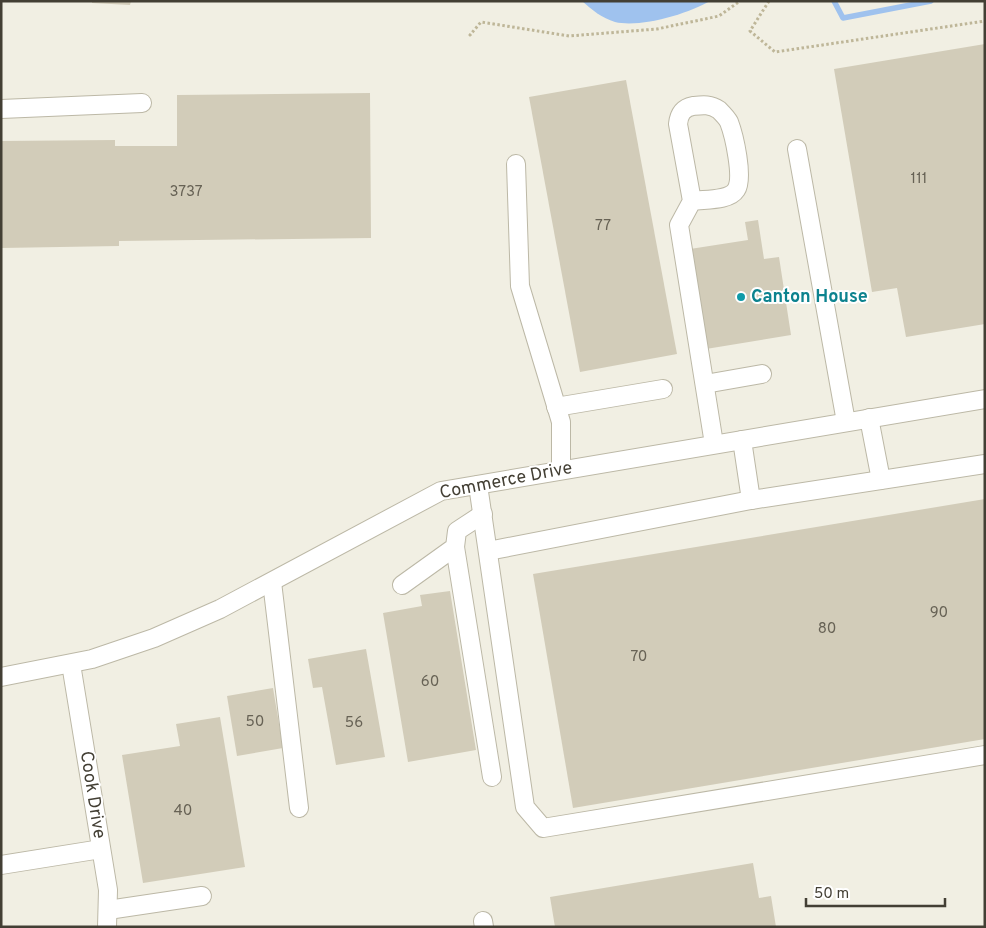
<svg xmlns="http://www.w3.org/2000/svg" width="986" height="928" viewBox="0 0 986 928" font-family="Overpass,sans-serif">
<rect width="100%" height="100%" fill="#f1efe3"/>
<path fill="#9fc2ee" d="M582 1H710C688 14 640 28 615 22 602 18 592 10 582 1Z"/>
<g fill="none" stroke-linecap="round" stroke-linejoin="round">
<path stroke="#9fc2ee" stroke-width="5.5" d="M834 1 843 18 931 1"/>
</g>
<g fill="#d2ccb9">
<path d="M92 1H131L130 5 92 3Z"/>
<path d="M985 44V324L906 337 897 288 872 292 834 69Z"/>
<path d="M626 80 677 354 580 372 529 97Z"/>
<path d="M370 93 371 238 119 241V246L1 248V141L115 140V146H177V95Z"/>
<path d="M758 220 764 259 779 257 791 335 706 349 690 249 748 240 745 222Z"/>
<path d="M985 499V739L573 808 533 574Z"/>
<path d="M450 591 476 750 408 762 383 613 422 606 420 595Z"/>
<path d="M366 649 385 757 336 765 322 687 313 688 308 659Z"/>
<path d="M273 688 283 748 237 756 227 696Z"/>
<path d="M220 717 245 867 143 883 122 755 180 746 176 724Z"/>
<path d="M753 863 759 898 771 896 776 927H555L550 897Z"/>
</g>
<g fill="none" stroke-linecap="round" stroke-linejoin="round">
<g stroke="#bcb8a6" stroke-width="20">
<g id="minor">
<path d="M1 109 142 103"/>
<path d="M797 149 846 422"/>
<path d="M516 164 520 286 561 422V470"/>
<path d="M692 201C705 199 729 201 736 190 744 178 734 135 729 122 727 118 722 113 719 110 710 104 703 105 693 106 683 108 679 114 678 124L692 201 679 225 714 444"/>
<path d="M705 384 762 374"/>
<path d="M556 407 663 389"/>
<path d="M869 418 881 480"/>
<path d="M742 440 751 500"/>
<path d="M478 485 525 807 543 828 985 755"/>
<path d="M455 547 492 777"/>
<path d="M488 551 751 500 985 464"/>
<path d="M272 582 299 808"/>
<path d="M402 585 455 547 457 531 483 514"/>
<path d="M71 664 108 890 107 927"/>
<path d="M1 677 92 659 154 638 220 609 441 491 985 399"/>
<path d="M1 865 101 849"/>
<path d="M108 910 202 896"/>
<path d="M483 921 484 927"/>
</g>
</g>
<g stroke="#beb698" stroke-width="3" stroke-dasharray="2.5 2.5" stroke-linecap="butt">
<path d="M769 1 750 31 775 52 985 21"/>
<path d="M471 34 470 35 481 22 569 36 657 29 719 16 740 1"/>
</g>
<use href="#minor" stroke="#fff" stroke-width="18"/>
</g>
<circle fill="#0f9aa8" stroke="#fff" stroke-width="2" cx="741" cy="297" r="5"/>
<g text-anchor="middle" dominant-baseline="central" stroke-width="4" stroke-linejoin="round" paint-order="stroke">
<g font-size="15" fill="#676255">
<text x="919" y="179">111</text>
<text x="186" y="192">3737</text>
<text x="603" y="226">77</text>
<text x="939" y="613">90</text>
<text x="827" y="629">80</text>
<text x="639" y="657">70</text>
<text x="430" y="682">60</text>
<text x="255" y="722">50</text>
<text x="354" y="723">56</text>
<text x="183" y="811">40</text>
</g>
<g font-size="18" font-weight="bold" fill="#0d838f" stroke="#fff" text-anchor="start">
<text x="751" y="297">Canton House</text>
</g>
<g font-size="18" fill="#433f34" stroke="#fff">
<text transform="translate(506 481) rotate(-11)">Commerce Drive</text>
<text transform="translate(92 795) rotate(81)">Cook Drive</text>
</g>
</g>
<rect width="986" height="928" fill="none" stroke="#433f34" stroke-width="5"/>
<path d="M806 898v8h139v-8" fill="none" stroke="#433f34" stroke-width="2.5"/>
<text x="814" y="898" font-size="15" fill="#433f34" stroke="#ffffff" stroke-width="4" paint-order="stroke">50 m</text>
</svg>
